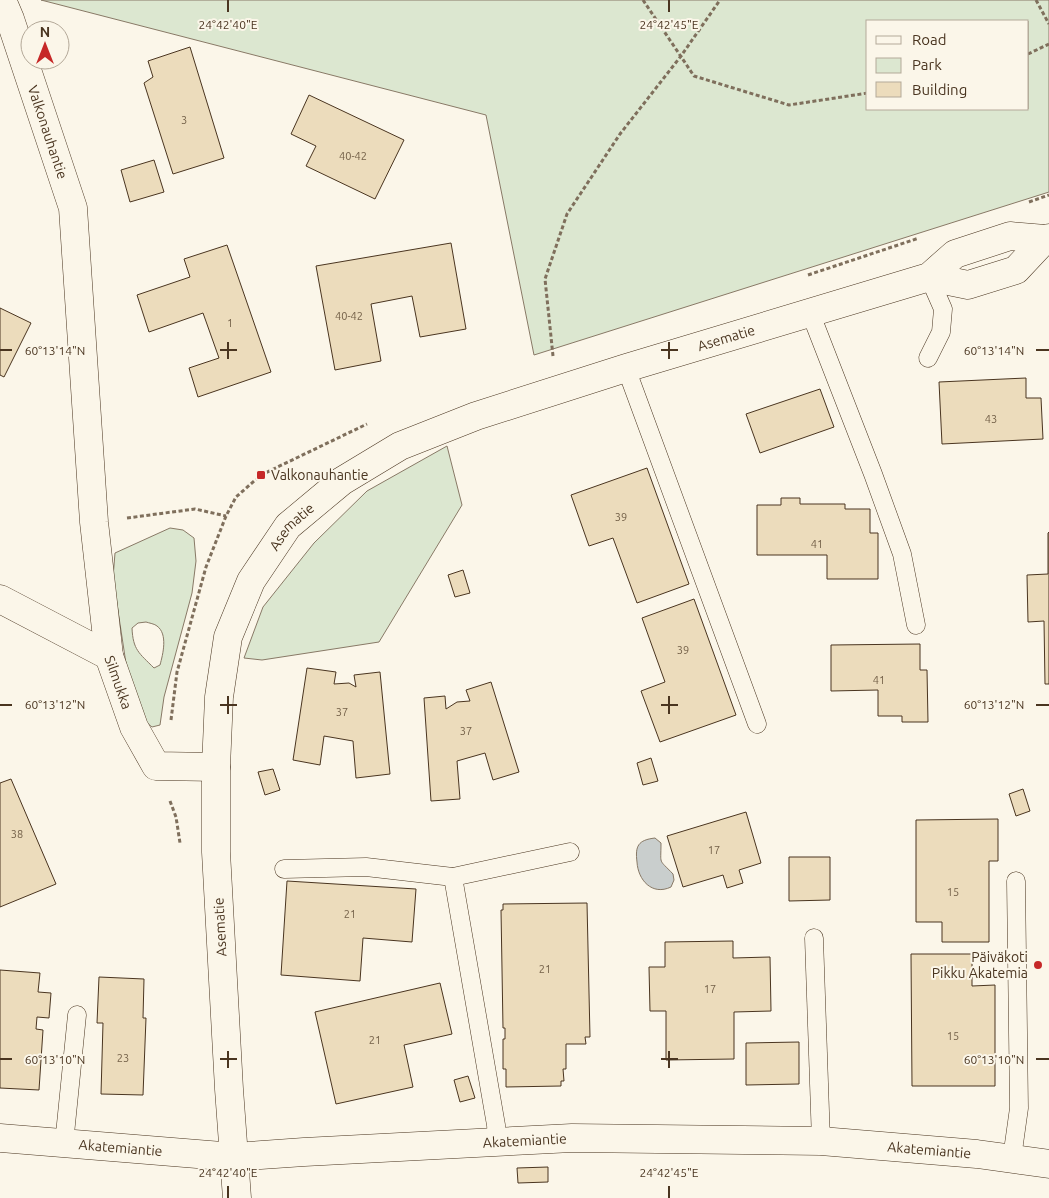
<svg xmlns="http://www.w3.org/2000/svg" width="1049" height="1198" viewBox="0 0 1049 1198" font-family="Ubuntu,sans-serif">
<rect width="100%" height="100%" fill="#fbf6e9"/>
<g fill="#dce7d0" stroke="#887966" fill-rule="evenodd">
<path d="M41 0H1049V192L534 355 486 115ZM868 21H1028V109H868Z"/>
<path d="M447 446 462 505 379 642 262 660 244 658 263 607 314 543 367 491Z"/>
<path d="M170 528 183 530 194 538 196 561 192 593 164 697 160 725 152 727 146 722 127 670 113 578 115 553ZM146 622C149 623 155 624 157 626 168 634 163 654 160 665L154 668C139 653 133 650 132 628L138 623Z"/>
</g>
<path fill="#c9cecd" stroke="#887966" d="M655 838 661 843C661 866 658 858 673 874L674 880 671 887C652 896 638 880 637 862 635 846 638 840 655 838Z"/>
<g fill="#ecdcbc" stroke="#4a3520">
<path d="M190 47 224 158 173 174 144 83 153 77 148 61Z"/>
<path d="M309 95 404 140 375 199 306 166 316 146 291 134Z"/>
<path d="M154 160 164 192 130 202 121 170Z"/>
<path d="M451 243 466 329 420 337 412 296 371 304 381 361 335 370 316 266Z"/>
<path d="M227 245 271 372 198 397 189 368 219 358 203 313 149 332 137 295 190 277 184 259Z"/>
<path d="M0 308 31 323 4 377 0 375Z"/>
<path d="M1026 378V398H1041L1043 439 942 444 939 382Z"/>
<path d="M820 389 834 427 760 453 746 414Z"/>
<path d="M647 468 689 584 637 603 613 538 589 546 571 495Z"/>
<path d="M781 498H800V504H845V509H870V533H878V579H827V555H757V505H781Z"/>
<path d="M1049 532V684H1045L1044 621 1028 622 1027 575 1048 574V533Z"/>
<path d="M463 570 470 593 455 597 448 575Z"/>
<path d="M694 599 736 715 660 742 641 691 665 682 642 618Z"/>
<path d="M920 644V670H927L928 722H902V716H878V690L831 691V645Z"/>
<path d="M307 668 336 672 334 684 349 683 356 687 354 675 380 672 390 774 356 778 353 741 324 736 320 765 293 760Z"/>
<path d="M491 682 519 772 493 780 485 753 457 761 460 799 431 801 424 698 445 696 446 709 457 702 470 701 466 690Z"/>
<path d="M651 758 658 781 643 785 637 763Z"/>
<path d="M273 769 280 790 265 795 258 772Z"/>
<path d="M11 779 56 884 0 907V783Z"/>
<path d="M1023 789 1030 811 1016 816 1009 794Z"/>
<path d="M746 812 761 863 739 870 743 883 727 888 723 875 683 887 667 836Z"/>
<path d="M998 819V861H989V942H942V922H916V820Z"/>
<path d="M789 857H830V900L789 901Z"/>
<path d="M287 881 416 889 412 942 363 938 360 981 281 975Z"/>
<path d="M587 903 590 1037H585L586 1044H566V1069H563L564 1081H561V1086L506 1087V1069H503V1039H505V1028H503L501 910H503V904Z"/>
<path d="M733 941V958L770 957 771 1011 734 1012V1059L666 1060V1011H650L649 967H665V942Z"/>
<path d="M911 954H972V986L995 985V1086H912Z"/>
<path d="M0 970 40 973 38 992 51 993 49 1018 37 1017 36 1029 43 1030 39 1090 0 1088Z"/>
<path d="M99 977 144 979 143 1018H146L143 1095 101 1094 103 1023H97Z"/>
<path d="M440 983 452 1034 404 1045 413 1087 336 1104 315 1012Z"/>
<path d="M799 1042V1084L746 1085V1043Z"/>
<path d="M468 1076 475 1098 460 1102 454 1080Z"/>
<path d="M548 1167V1182L518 1183 517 1168Z"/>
</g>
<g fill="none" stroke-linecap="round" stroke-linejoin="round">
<g stroke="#4a3520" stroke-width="19">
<g id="lane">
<path d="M810 312 873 474 902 554 916 625"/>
<path d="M928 358 941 332 943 309 929 277"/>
<path d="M626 368 757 724"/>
<path d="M284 869 366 867 453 877"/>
<path d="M814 938 821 1141"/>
<path d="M497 1142 496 1125 453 877 570 852"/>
<path d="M64 1144 77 1015"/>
<path d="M1012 1158 1019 1108 1016 881"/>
</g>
</g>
<g stroke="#4a3520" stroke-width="29">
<g id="street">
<path id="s1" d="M2 0 10 19 73 208 94 522 109 656"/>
<path id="s2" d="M0 599 109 656 134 727 156 766 216 767"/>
<path id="s3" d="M0 1138 234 1157 304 1152 572 1138 821 1141 977 1154 1049 1164"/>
</g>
</g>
<g stroke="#4a3520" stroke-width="29">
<g id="secondary">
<path d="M929 277 968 285 1016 270 1045 239"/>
<path id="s4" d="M237 1198 229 1089 216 852V767L219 697 228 637 251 581 288 526 342 481 400 446 476 416 626 368 929 277 955 254 1010 236 1045 239 1049 238"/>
</g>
</g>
<g stroke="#7f6f5c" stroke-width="3" stroke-dasharray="4 2.5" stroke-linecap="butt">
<path d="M643 0 694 76 789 105 868 93"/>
<path d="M1036 0 1049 24"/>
<path d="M1028 54 1049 44"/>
<path d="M1029 202 1049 195"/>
<path d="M808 275 919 238"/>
<path d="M553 356 545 279 567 214 620 134 681 56 720 0"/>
<path d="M127 518 195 509 226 516"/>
<path d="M171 720 177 672 206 567 226 516 236 497 261 475 367 424"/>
<path d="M170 801 176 817 180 843"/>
</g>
<use href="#lane" stroke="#fbf6e9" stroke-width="18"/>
<use href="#street" stroke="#fbf6e9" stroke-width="28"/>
<use href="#secondary" stroke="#fbf6e9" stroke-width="28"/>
</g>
<path fill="none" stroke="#4a3520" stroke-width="2" d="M228 0V12M669 0V12M228 342V359M669 342V359M0 350H12M220 350H237M661 350H678M1036 350H1049M228 696V714M669 696V714M0 705H12M220 705H237M661 705H678M1036 705H1049M228 1051V1068M669 1051V1068M0 1059H12M220 1059H237M661 1059H678M1036 1059H1049M228 1186V1198M669 1186V1198"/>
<g fill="#c62828" stroke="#fbf6e9" stroke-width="2">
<rect x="256" y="470" width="10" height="10" rx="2.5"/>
<circle cx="1038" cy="965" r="5"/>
</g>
<g text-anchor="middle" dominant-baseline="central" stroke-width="4" stroke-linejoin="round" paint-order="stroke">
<g font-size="11" fill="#725f47">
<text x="184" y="120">3</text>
<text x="353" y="156">40-42</text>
<text x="349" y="316">40-42</text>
<text x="230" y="323">1</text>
<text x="991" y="419">43</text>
<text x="621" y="517">39</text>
<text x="817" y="544">41</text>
<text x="683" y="650">39</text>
<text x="879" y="680">41</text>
<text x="342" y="712">37</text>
<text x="466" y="731">37</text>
<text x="17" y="834">38</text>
<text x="714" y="850">17</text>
<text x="953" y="892">15</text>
<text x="350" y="914">21</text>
<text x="545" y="969">21</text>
<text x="710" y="989">17</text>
<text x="953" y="1036">15</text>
<text x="375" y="1040">21</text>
<text x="123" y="1058">23</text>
</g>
<g font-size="14" fill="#4a3520" stroke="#fbf6e9">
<text stroke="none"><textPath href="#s1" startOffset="140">Valkonauhantie</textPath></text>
<text stroke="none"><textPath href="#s4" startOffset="1171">Asematie</textPath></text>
<text stroke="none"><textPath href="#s4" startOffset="691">Asematie</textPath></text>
<text stroke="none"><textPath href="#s2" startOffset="151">Silmukka</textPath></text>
<text transform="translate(220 927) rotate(-93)">Asematie</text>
<text stroke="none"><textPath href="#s3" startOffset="526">Akatemiantie</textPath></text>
<text stroke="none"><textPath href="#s3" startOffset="121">Akatemiantie</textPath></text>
<text stroke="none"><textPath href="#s3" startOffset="931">Akatemiantie</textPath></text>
</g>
<g font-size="14" fill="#4a3520" stroke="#fbf6e9" text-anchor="start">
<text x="271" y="475">Valkonauhantie</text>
<text x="1028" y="957" text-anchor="end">Päiväkoti<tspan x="1028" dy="16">Pikku Akatemia</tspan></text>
</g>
</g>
<g font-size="12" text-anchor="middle" fill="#4a3520" stroke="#fbf6e9" stroke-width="4" stroke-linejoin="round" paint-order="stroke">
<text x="228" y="29">24°42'40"E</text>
<text x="669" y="29">24°42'45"E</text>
<text x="55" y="355">60°13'14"N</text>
<text x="994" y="355">60°13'14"N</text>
<text x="55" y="709">60°13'12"N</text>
<text x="994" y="709">60°13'12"N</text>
<text x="55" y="1064">60°13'10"N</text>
<text x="994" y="1064">60°13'10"N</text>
<text x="228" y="1177">24°42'40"E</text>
<text x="669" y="1177">24°42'45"E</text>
</g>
<rect x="866" y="20" width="162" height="90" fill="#fbf6e9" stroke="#b4a999"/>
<rect x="876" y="36" width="25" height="8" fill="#fbf6e9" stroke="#b4a999"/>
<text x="912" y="45" font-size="15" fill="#4a3520">Road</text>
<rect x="876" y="58" width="25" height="15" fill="#dce7d0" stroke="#b4a999"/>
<text x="912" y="70" font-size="15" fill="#4a3520">Park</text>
<rect x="876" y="82" width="25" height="15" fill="#ecdcbc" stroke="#b4a999"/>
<text x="912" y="95" font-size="15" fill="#4a3520">Building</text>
<g transform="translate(45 45)"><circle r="24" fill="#fbf6e9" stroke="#b4a999"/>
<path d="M0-4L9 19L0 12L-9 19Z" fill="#c62828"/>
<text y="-8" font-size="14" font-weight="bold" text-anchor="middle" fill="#4a3520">N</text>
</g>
</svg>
